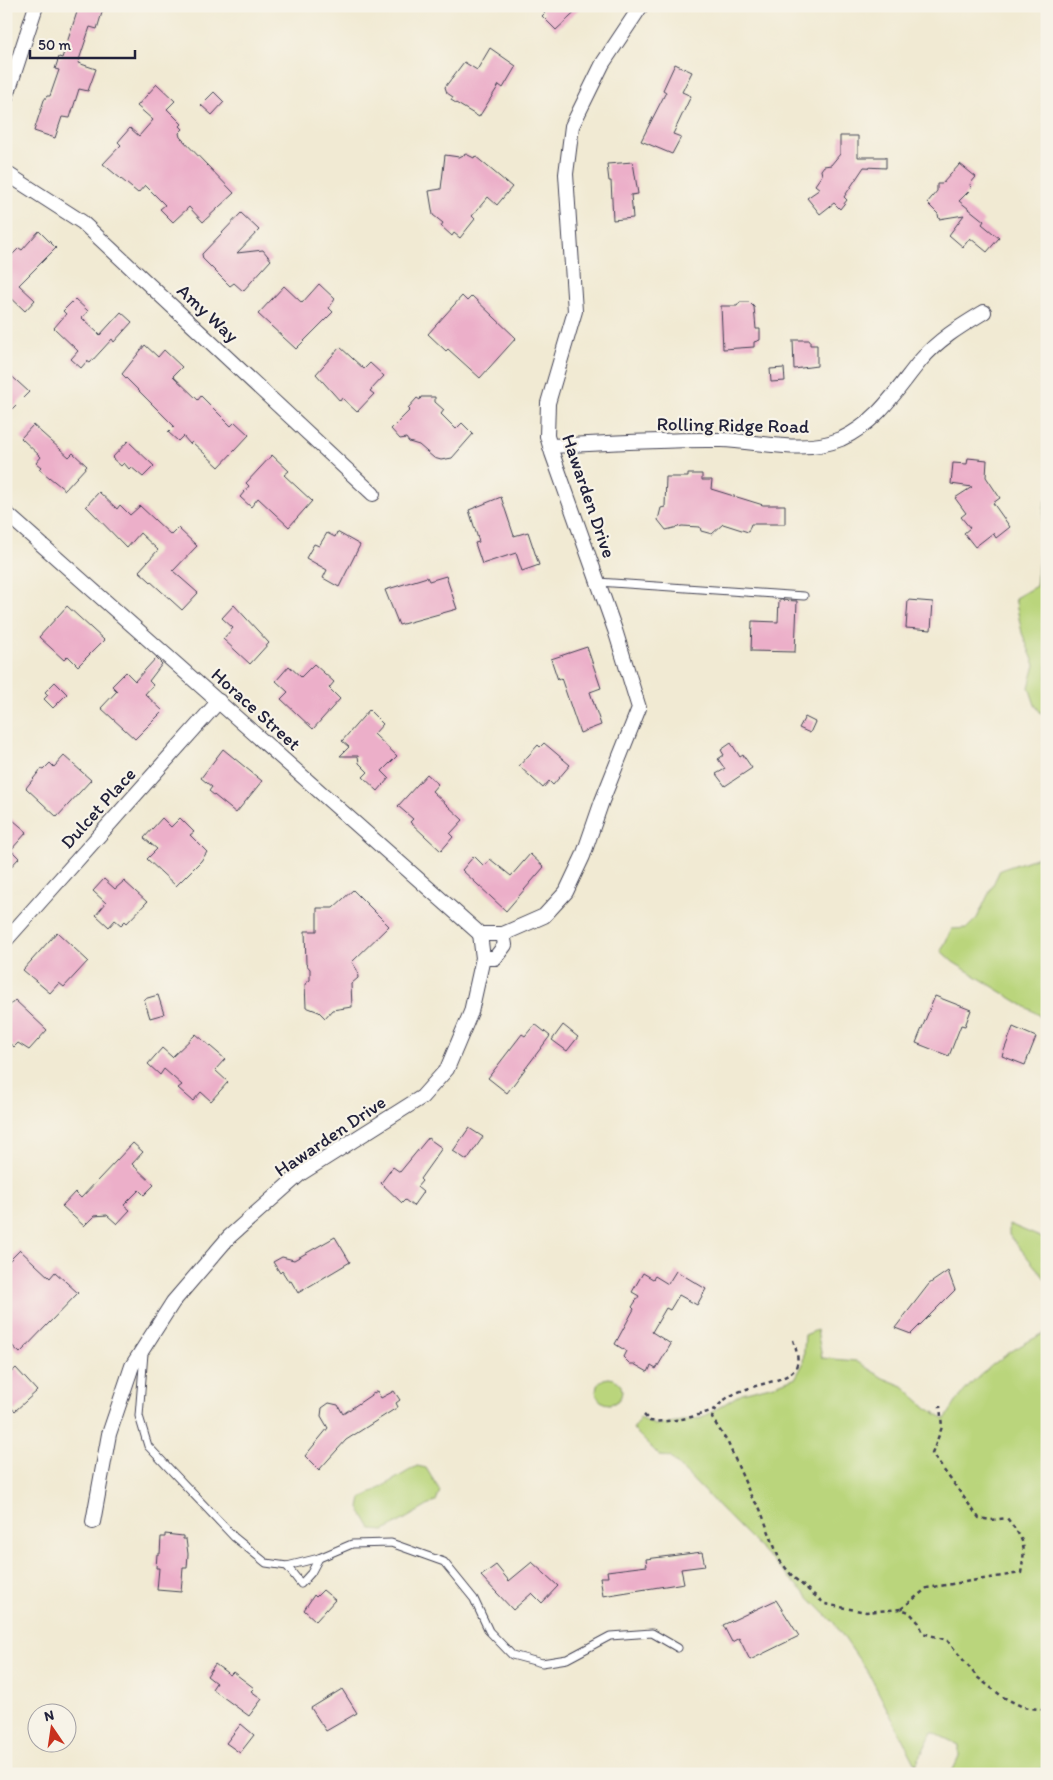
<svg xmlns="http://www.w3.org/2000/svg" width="1053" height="1780" viewBox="0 0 1053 1780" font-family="Itim,sans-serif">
<rect width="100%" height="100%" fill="#f7f3e8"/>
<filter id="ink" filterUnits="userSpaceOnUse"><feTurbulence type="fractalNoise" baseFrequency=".02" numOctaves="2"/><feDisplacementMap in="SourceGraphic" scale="10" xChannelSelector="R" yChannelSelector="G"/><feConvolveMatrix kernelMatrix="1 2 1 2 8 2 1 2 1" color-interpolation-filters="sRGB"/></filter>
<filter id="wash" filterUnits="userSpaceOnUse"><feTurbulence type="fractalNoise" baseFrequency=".0096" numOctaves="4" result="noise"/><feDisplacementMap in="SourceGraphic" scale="20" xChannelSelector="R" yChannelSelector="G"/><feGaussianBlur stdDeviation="1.12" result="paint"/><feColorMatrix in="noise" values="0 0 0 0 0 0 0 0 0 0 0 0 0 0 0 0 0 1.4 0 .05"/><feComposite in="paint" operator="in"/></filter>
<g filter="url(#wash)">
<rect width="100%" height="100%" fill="#f1ead3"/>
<g fill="#bad57b" stroke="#6e7c5b">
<path d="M1045 501H1047V721L1035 705 1029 687 1035 665 1022 633 1015 598 1036 586Z"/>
<path d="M1047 854V1020L953 962 941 951 952 929 967 928 977 918 1000 870Z"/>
<path d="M1009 1224 1047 1240V1281L1009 1235Z"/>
<path d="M817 1330 822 1358 856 1361 883 1378 903 1386 927 1408 945 1419C951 1411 956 1401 962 1394 985 1367 1016 1346 1047 1332V1774H951L959 1757V1745L932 1732 916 1765 869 1674 834 1623 670 1457 660 1456 633 1429 640 1418 655 1425 702 1418 742 1393 778 1384 796 1377 803 1364 805 1335Z"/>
<circle cx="609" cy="1391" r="13"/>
<path d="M417 1466 426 1468 440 1491 436 1501 384 1531 372 1530 359 1508 361 1499Z"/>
</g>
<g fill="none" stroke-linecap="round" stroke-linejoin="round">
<path stroke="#54bcd1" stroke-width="4.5" d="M1035 1774 1047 1767"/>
</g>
<g id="blocks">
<g fill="#ecafc9">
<path d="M79 6H104L97 29 90 27 78 63 96 69 88 91 79 89 70 118 62 117 55 138 34 131 44 100 47 96H50L59 70 55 69 59 57 62 58Z"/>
<path d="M539 6H582L556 30 542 16 545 13Z"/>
<path d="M490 48 516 66 503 88 499 85 479 117 451 100 453 97 447 93 445 87 464 62 477 70Z"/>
<path d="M675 64 692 72 682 92 691 96 673 134 681 137 672 154 641 141 666 92 663 90Z"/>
<path d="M157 84 175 101 167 109 182 124 180 126 183 129 179 133 180 137 234 193 203 222 189 207 173 222 160 209 165 205 145 185 138 193 103 164 121 145 118 142 130 128 139 136 153 120 137 106Z"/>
<path d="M214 92 224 102 212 115 201 105Z"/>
<path d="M840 136H858V157H886V168L864 167 844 197 847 200 840 209 834 203 820 214 807 198 820 189 815 185 822 175 821 170 824 166 831 165 840 154Z"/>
<path d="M466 154 474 158 475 156 512 187 497 205 488 197 472 216 475 219 460 238 454 233 452 236 441 226 443 223 433 215 429 191 441 189 445 155 459 157Z"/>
<path d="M633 162 638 194 631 195 633 218 613 220 611 181H609L607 164Z"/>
<path d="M960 164 976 177 970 184 971 189 959 201 984 221 982 224 999 238 987 252 970 238 963 247 949 235 964 215 939 219 938 214 927 203 937 191V184H942Z"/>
<path d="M241 213 259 230 237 253 263 250 271 260 243 291 234 283 230 286 203 259 202 254Z"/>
<path d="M39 231 56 248 19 285 35 300 25 311 6 293V261L19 248 22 250Z"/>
<path d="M319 284 335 299 329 308 333 312 296 349 258 314 284 286 302 303Z"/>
<path d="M462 296 467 301 472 296 516 338 480 378 448 349 446 351 428 334Z"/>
<path d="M75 299 88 311 82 318 100 335 121 312 132 322 114 342 112 339 90 363 87 361 81 368 71 359 78 351 54 328 66 314 63 311Z"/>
<path d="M740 302H749L754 307 756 329H760V340L754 342V347L723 349 721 306H737Z"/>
<path d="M793 340H810V345H817V366L794 369Z"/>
<path d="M145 345 158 357 164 350 182 367 173 376 198 400 201 396 231 426 235 422 249 435 219 467 192 442 190 444 183 436 178 441 168 432 174 426 122 374Z"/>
<path d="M340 347 364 369 370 363 384 376 370 391 374 394 357 412 342 398 340 401 316 374Z"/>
<path d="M784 368 785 381 771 382 770 369Z"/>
<path d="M6 371 29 392 6 415Z"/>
<path d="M421 397H435V402L444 410 441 414 456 429 462 423 473 434 452 458 441 460 434 458 419 445 409 442 406 438 400 439 391 429 410 410 408 408 417 398 420 400Z"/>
<path d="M33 425 69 457 73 453 87 466 65 490 39 469 41 467 36 463 41 457 21 438Z"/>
<path d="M128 441 154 466 143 477 131 467 129 469 124 463 121 466 112 458Z"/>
<path d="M272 455 289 471 284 475 312 501 289 527 258 498 251 507 240 497 249 486 246 483Z"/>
<path d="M968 458 987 460 986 477 1000 498 993 503 1010 527 996 538 993 533 975 547 964 533 970 528 961 517 966 513 955 498 972 487 951 484 953 463 967 464Z"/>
<path d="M688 474H702V480H712L711 489 763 505H785V524H751L748 532 723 524 712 534 701 531 700 527 682 526 666 530 658 520 661 508 665 507 666 477H688Z"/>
<path d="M99 492 117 509 120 505 130 515 140 506 171 535 178 528 197 546 173 571 198 593 182 610 139 571 158 550 140 533 127 548 86 506Z"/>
<path d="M501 497 514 536 528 532 539 565 522 571 516 553 482 564 475 543 479 542 469 510Z"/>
<path d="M337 532 360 545 339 587 323 578 327 570 306 558 314 544 319 546 327 533 335 537Z"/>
<path d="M446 576 457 609 399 625 385 590 427 577 429 581Z"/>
<path d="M779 600 797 601 795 652 751 651 752 621 778 622Z"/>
<path d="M908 600 933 602 931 630 906 628Z"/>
<path d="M234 605 269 643 250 664 223 639 233 628 222 618Z"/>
<path d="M67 606 104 640 78 666 68 656 64 660 39 637Z"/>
<path d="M587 647 601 688 590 692 601 725 580 733 561 678 558 680 551 659Z"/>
<path d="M156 658 162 664 149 681 153 685 145 694 163 711 135 739 101 708 117 691 112 686 126 672 135 681Z"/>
<path d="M314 664 334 682 329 688 340 699 313 729 281 699 288 692 276 681 289 666 301 677Z"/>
<path d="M55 682 67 694 53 708 44 699 48 695 45 692Z"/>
<path d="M369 710 383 724 374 734 397 756 382 771 389 778 378 791 363 777 368 772 359 763 358 756H340L349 747 342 741Z"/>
<path d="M805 717 815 722 810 733 799 728Z"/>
<path d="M544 743 570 765 553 785 549 781 543 788 519 766 538 745 540 747Z"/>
<path d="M731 743 740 757 743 755 752 768 725 786 716 774 725 769 718 759 724 755 721 750Z"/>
<path d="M223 749 262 781 236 813 209 791 212 787 201 778Z"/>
<path d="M64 756 91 780 57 817 26 788 41 769 43 770 50 763 54 767Z"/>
<path d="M427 774 438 784 432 791 463 820 450 834 453 837 441 851 410 822 413 819 398 806Z"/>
<path d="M6 814 27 832 11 850 19 858 6 872Z"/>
<path d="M162 818 171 827 180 818 194 832 190 835 207 852 201 861 176 886 147 859 157 849 144 838Z"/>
<path d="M530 854 544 867 506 911 462 870 474 856 484 866 490 859 511 876Z"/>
<path d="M104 879 115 889 124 881 147 902 127 923 125 921 121 925 115 920 109 927 96 915 106 903 93 891Z"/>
<path d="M353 890 389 926 352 962 357 970 358 978 351 984 352 1007 332 1010 325 1018 319 1012 306 1007 305 984 310 980V969L306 964 305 931H317V908H333Z"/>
<path d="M57 932 88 961 64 987 59 983 50 993 23 970Z"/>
<path d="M158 995 164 1014 150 1018 144 999Z"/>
<path d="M935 996 971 1010 965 1026 961 1025 949 1056 916 1043Z"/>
<path d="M15 1000 47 1030 29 1050 18 1043 14 1047 6 1040V1010Z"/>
<path d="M535 1024 550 1036 507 1093 488 1078 522 1034 525 1036Z"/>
<path d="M563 1025 578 1037 567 1051 552 1040Z"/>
<path d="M1013 1027 1036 1037 1025 1065 1002 1056Z"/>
<path d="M196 1034 225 1059 215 1070 228 1082 211 1101 201 1092 193 1101 178 1088 182 1085 164 1069 160 1075 148 1064 162 1048 172 1057Z"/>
<path d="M469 1128 483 1137 467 1160 453 1151Z"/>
<path d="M428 1138 442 1148 420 1179 422 1181 417 1187 423 1192 413 1206 405 1200 402 1203 381 1183 393 1167 400 1172Z"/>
<path d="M133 1143 143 1152 132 1164 154 1185 144 1195 139 1190 124 1205 130 1210 117 1224 107 1215 94 1216 84 1226 62 1206 75 1192 81 1198Z"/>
<path d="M335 1237 350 1262 298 1293 291 1281 289 1282 282 1271 280 1273 273 1262 282 1257 294 1260Z"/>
<path d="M20 1250 50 1278 55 1272 78 1293 20 1353 6 1340V1264Z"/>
<path d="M676 1271 706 1289 697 1305 679 1295 670 1310 666 1308 652 1332 671 1344 656 1369 651 1366 648 1372 634 1364H630L623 1357 626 1351 615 1344 634 1309 632 1307 639 1296 632 1292 643 1273 653 1279 655 1276 668 1284Z"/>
<path d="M948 1271 955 1290 911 1334 895 1328 929 1284Z"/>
<path d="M16 1368 37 1391 15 1411 6 1402V1377Z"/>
<path d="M377 1391 381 1398 394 1391 400 1400 396 1403 398 1407 346 1440 319 1470 305 1456 328 1428 321 1416 322 1408 329 1403 338 1405 343 1414Z"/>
<path d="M165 1534 183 1536V1539H186L188 1554 187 1568H183L181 1592 157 1590 159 1568H156L157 1554H160L161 1537H165Z"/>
<path d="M702 1552 705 1566 681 1569 684 1583 603 1596 600 1577H608L607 1571 647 1566 646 1559Z"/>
<path d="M532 1562 558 1586 542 1603 532 1593 513 1610 481 1576 496 1565 509 1581Z"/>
<path d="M323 1590 335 1600 316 1621 304 1610 314 1595 316 1597Z"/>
<path d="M776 1600 799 1636 750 1660 739 1638 732 1642 723 1625Z"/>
<path d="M215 1664 230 1675 233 1672 254 1688 251 1691 262 1699 249 1716 212 1689 216 1683 207 1676Z"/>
<path d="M342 1689 357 1713 326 1731 311 1708Z"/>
<path d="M241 1724 254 1735 240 1753 226 1743Z"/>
</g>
</g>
</g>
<g filter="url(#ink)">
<use href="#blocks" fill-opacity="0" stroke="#414052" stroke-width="1"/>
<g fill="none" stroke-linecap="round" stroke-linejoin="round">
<g stroke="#414052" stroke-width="9">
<g id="lane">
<path d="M598 582 804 596"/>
<path d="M144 1353 139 1416 148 1446 234 1537 266 1563 287 1566 319 1558 352 1544 391 1543 444 1562 474 1599 489 1631 512 1655 542 1663 567 1659 610 1636 652 1633 678 1648"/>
<path d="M287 1566 301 1584 311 1573 319 1558"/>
</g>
</g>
<g stroke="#414052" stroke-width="16">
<g id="street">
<path d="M6 98 36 6"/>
<path d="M6 173 82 222 373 494"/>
<path d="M550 446C607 443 664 439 721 440 760 441 803 455 841 439 878 422 897 389 921 360 939 339 961 326 984 312"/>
<path d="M6 513 480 934"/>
<path d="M480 934H503L544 916 566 892 583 856 602 801 639 708 615 630 552 453 547 436 548 403 575 311 566 174 572 126 603 63 641 6"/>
<path d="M6 940 219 701"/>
<path d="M483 958H495L505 945 503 934"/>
<path d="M93 1522 109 1434 132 1366 173 1302 229 1237 300 1174 422 1097 447 1069 471 1012 483 958 480 934"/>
</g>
</g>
<g stroke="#414052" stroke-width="2.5" stroke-dasharray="4 4" stroke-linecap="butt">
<path d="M793 1340C795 1347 799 1356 797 1364 792 1389 723 1379 712 1418L728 1443 751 1496 760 1509 780 1561 793 1577 825 1604 866 1612 901 1609 909 1612 919 1623 923 1633 947 1640 977 1677 1003 1697 1023 1707 1047 1710"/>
<path d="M644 1415 650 1421C671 1423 696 1417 715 1409"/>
<path d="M901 1609 927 1588 1021 1573C1026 1543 1025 1542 1007 1518L991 1520 979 1518 932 1454 942 1427 940 1406"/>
</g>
<use href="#lane" stroke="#fff" stroke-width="7"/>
<use href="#street" stroke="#fff" stroke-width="14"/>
</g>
</g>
<g text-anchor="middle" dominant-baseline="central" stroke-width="4.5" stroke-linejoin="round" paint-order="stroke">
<g font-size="19" fill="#22223b" stroke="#f7f3e8">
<text transform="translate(208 313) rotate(43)">Amy Way</text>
<text transform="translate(733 425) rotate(1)">Rolling Ridge Road</text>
<text transform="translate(589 496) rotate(71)">Hawarden Drive</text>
<text transform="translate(256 709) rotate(42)">Horace Street</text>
<text transform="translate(98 808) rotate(-48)">Dulcet Place</text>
<text transform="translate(330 1136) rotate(-34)">Hawarden Drive</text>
</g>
</g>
<rect width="1053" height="1780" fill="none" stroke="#f7f3e8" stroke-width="25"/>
<g transform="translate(52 1728) rotate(347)"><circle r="24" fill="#f7f3e8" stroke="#a29fa3"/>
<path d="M0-4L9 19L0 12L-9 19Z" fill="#c8321e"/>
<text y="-8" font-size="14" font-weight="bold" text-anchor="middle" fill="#22223b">N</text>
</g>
<path d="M30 50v8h105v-8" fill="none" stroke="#22223b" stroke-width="2.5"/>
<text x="38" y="50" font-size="15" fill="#22223b" stroke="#f7f3e8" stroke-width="4" paint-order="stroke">50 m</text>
</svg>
